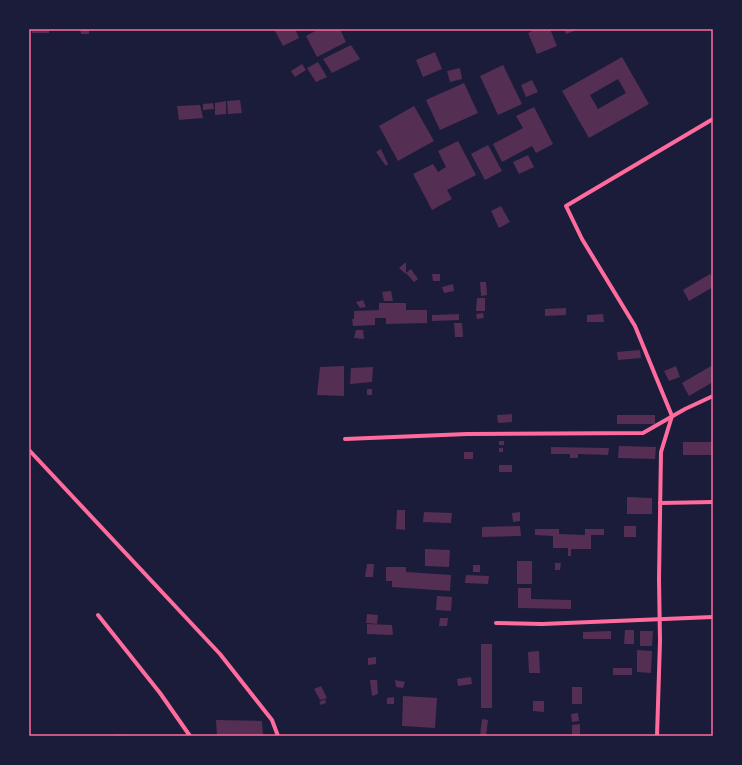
<svg xmlns="http://www.w3.org/2000/svg" width="742" height="765" viewBox="0 0 742 765" font-family="'Open Sans',sans-serif">
<rect width="100%" height="100%" fill="#1b1b3a"/>
<g fill="#542f53" fill-rule="evenodd">
<rect x="32" y="29" width="17" height="4"/>
<path d="M80 29H89V34H81Z"/>
<path d="M274 29H295L299 38 283 46Z"/>
<path d="M319 29H340L346 42 317 57 306 36Z"/>
<path d="M536 29H550L557 46 537 54 528 33Z"/>
<path d="M564 29H579L566 34Z"/>
<path d="M351 45 360 59 332 73 323 59Z"/>
<path d="M435 52 442 69 423 77 416 60Z"/>
<path d="M622 57 649 104 589 138 562 91ZM618 79 626 93 598 109 590 95Z"/>
<path d="M318 62 327 77 316 82 307 68Z"/>
<path d="M302 64 306 70 295 77 291 71Z"/>
<path d="M503 65 522 104 498 115 480 76Z"/>
<path d="M460 68 462 79 450 82 447 71Z"/>
<path d="M532 80 538 92 526 97 521 85Z"/>
<path d="M464 83 478 113 440 130 426 100Z"/>
<path d="M240 100 242 113 228 114 227 101Z"/>
<path d="M226 101V114L215 115V103Z"/>
<path d="M213 103 214 109 203 110V104Z"/>
<path d="M200 105 203 118 179 120 177 106Z"/>
<path d="M414 106 434 141 398 161 379 126Z"/>
<path d="M534 107 553 144 536 153 532 146 502 162 493 144 523 128 516 116Z"/>
<path d="M458 141 476 175 447 190 452 199 432 210 413 174 433 164 438 172 446 167 438 151Z"/>
<path d="M488 145 502 171 485 180 471 154Z"/>
<path d="M381 149 388 164 386 166 376 152Z"/>
<path d="M528 155 534 167 519 174 513 162Z"/>
<path d="M501 206 510 222 499 228 491 211Z"/>
<path d="M406 262V274L399 268Z"/>
<path d="M411 269 418 279 414 282 406 273Z"/>
<path d="M432 274H440V281H433Z"/>
<path d="M710 274 713 278V287L689 301 683 290Z"/>
<path d="M480 282H486L487 295 481 296Z"/>
<path d="M453 284 454 291 444 293 442 287Z"/>
<path d="M391 291 393 301H384L382 292Z"/>
<path d="M477 298H485V311H476Z"/>
<path d="M363 300 366 307 360 308 356 302Z"/>
<path d="M379 303H406V310H427V323L386 324V318H375V325L353 326 352 319H358H354V311L379 310Z"/>
<path d="M566 308V315L545 316V309Z"/>
<path d="M483 313 484 318 477 319 476 314Z"/>
<path d="M459 314V320L432 321V315Z"/>
<path d="M603 314 604 322H587V315Z"/>
<path d="M454 323H462L463 337H455Z"/>
<path d="M356 330H363L364 339 354 338Z"/>
<path d="M640 350 641 358 618 360 617 352Z"/>
<path d="M344 366V396L317 395 320 367Z"/>
<path d="M676 366 680 377 669 381 664 371Z"/>
<path d="M711 366 713 369V382L689 396 682 383Z"/>
<path d="M373 367 372 382 350 384 351 368Z"/>
<rect x="367" y="389" width="5" height="6"/>
<path d="M512 414V422L498 423 497 415Z"/>
<rect x="617" y="415" width="38" height="9"/>
<rect x="499" y="441" width="5" height="4"/>
<rect x="683" y="442" width="30" height="13"/>
<path d="M619 446 656 447 655 459 618 458Z"/>
<path d="M551 447 609 448 608 455 578 454V458H570V454H551Z"/>
<rect x="499" y="448" width="4" height="4"/>
<rect x="464" y="452" width="9" height="7"/>
<rect x="499" y="465" width="13" height="7"/>
<path d="M627 497 652 498V514H627Z"/>
<path d="M397 510H405V530L396 529Z"/>
<path d="M424 512 452 513 451 523 423 522Z"/>
<path d="M520 512V521L513 522 512 513Z"/>
<path d="M520 526 521 536 482 537V527Z"/>
<rect x="624" y="526" width="12" height="11"/>
<path d="M535 529H559V534L585 535V529H604V535H591V549H571V556H568V548H553V536L535 535Z"/>
<path d="M425 549 450 550 449 567 425 566Z"/>
<rect x="517" y="561" width="15" height="23"/>
<path d="M555 563H561L560 570H555Z"/>
<path d="M367 564H374L373 577H365Z"/>
<rect x="473" y="565" width="7" height="7"/>
<path d="M386 567H406V572L451 575 450 591 392 587V581H386Z"/>
<path d="M466 575 489 576 488 584 465 583Z"/>
<path d="M518 588H531V599L571 600V609L518 608Z"/>
<path d="M437 596 452 597 451 611 436 610Z"/>
<path d="M367 614 378 615 377 624 366 623Z"/>
<path d="M440 618H448L447 626H439Z"/>
<path d="M367 624 392 625 393 635 367 634Z"/>
<path d="M625 630H634V644H624Z"/>
<path d="M611 631V639H583V632Z"/>
<path d="M640 631H653L652 646H640Z"/>
<rect x="481" y="644" width="11" height="64"/>
<path d="M637 650 652 651 651 673 637 672Z"/>
<path d="M539 651 540 673H529L528 652Z"/>
<path d="M376 657V664L368 665V658Z"/>
<rect x="613" y="668" width="19" height="7"/>
<path d="M471 677 472 684 458 686 457 679Z"/>
<path d="M370 680H377L378 694 372 696Z"/>
<path d="M395 680 405 682 403 688 396 687Z"/>
<path d="M321 686 327 698 320 700 314 689Z"/>
<rect x="572" y="687" width="10" height="17"/>
<path d="M403 696 437 698 435 728 402 726Z"/>
<path d="M394 697V704H387V698Z"/>
<path d="M325 699 326 703 321 705 319 702Z"/>
<path d="M533 701H544V712L533 711Z"/>
<path d="M578 713 579 721 572 722 571 714Z"/>
<path d="M482 719 488 720 486 736H480Z"/>
<path d="M216 720 262 721 263 736H217Z"/>
<path d="M580 724V736H572V725Z"/>
<path d="M115 734 131 735V736H115Z"/>
</g>
<g fill="none" stroke-linecap="round" stroke-linejoin="round">
<g stroke="#ff6b9d" stroke-width="4">
<path d="M345 439 467 434 643 433 685 409 713 396"/>
<path d="M29 450 220 654 272 720 278 736"/>
<path d="M660 503 713 502"/>
<path d="M98 615 160 693 190 736"/>
<path d="M496 623 542 624 713 617"/>
<path d="M657 736 660 641 659 579 661 452 672 416 635 326 582 239 566 206 713 119"/>
</g>
</g>
<rect width="742" height="765" fill="none" stroke="#1b1b3a" stroke-width="60"/>
<rect x="30" y="30" width="682" height="705" fill="none" stroke="#ff6b9d" stroke-width="1.5"/>
</svg>
